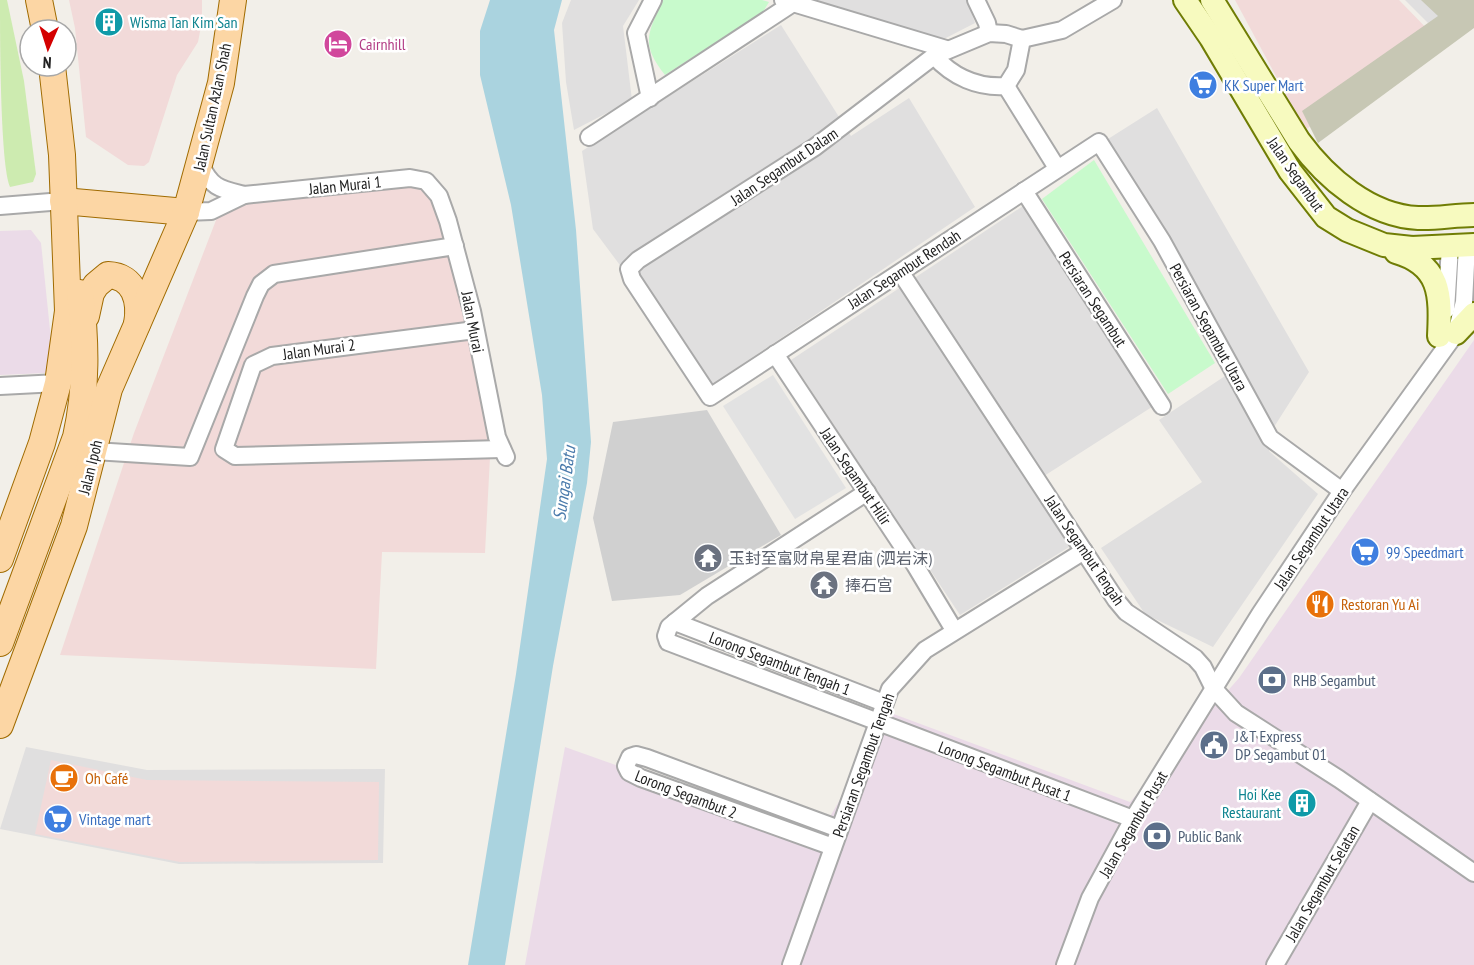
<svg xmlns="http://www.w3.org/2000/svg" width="1474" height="965" viewBox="0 0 1474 965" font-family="'PT Sans Narrow','Noto Sans SC',sans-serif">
<rect width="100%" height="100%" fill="#f2efe9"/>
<g fill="#e0dfdf">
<path d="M571 0H639L623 26 632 100 574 130 566 82 562 23Z"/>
<path d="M814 0H967L975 23 940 41Z"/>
<path d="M1405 0H1474L1443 38Z"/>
<path d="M781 25 851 136 909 98 975 207 710 386 593 229 582 151Z"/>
<path d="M1157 108 1309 372 1274 427 1269 451 1318 494 1213 647 1145 614 1101 548 1202 482 1159 420 1237 368 1108 139Z"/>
<path d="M1026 204 1155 405 1030 485 1069 547 960 615 791 360Z"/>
<path d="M26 747 147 770 385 769 383 863 179 864 0 829Z"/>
</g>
<g fill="#f2dad9">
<path d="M69 0H202V21L198 42 177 75 149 162 144 166 128 165 86 137 75 28Z"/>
<path d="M1235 0H1399L1438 40 1305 130Z"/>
<path d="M412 184 423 189 432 199 469 323 490 457 485 553 382 552 376 669 60 655 134 433 218 215 247 201Z"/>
<path d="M51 760 147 780 379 782 378 860 180 862 35 834Z"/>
</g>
<g fill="#ebdbe8">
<path d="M31 230 41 243 52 349 46 373 0 375V231Z"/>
<path d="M1474 340V965H525L565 747 818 837 891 713 1130 802 1239 678Z"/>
</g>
<path fill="#d0d0d0" d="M707 410 781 535 680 595 612 601 593 518 613 422Z"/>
<path fill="#c7c7b4" d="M1421 0H1474V28L1318 143 1302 111 1438 16Z"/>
<path fill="#cdebb0" d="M0 0H7L24 81 36 174 33 182 10 187C0 166 0 34 0 0Z"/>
<g fill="#c8facc">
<path d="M663 0H762L769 2 763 12 665 75C640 44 648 33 663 0Z"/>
<path d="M1094 160 1215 363 1168 394 1042 199Z"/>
</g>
<path fill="#e2e2e2" d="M773 375 846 488 795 519 723 406Z"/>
<path fill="#aad3df" d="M490 0H562L554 30 576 230 591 442 587 483 553 666 505 965H468L516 674 547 459 542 395 511 205 480 75V31Z"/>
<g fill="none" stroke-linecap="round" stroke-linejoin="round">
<g stroke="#a9a9a9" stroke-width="20">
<g id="street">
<path d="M783 0 946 49"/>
<path d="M976 0 987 23 989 33"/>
<path d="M989 33 1006 34 1022 39 1016 70 1006 86C978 88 953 77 934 56Z"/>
<path d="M1022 39 1062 30 1113 0"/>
<path d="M934 56 815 147 638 260 629 269 632 279 710 397 1099 142 1162 241 1270 438 1342 491"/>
<path d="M1006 86 1057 168"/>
<path d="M650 98 636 33 653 0"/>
<path d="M589 137 793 3"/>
<path d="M201 165C211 188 221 189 244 195L410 178 426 181 439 196 448 221 472 311 497 437 506 457"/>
<path d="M1024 191 1162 406"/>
<path d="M0 206 63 201"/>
<path d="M186 212 211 211 244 195"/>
<path d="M901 273 1116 600 1126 612 1195 658 1203 667 1214 689 1236 713 1339 779 1474 873"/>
<path d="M1446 310 1450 247"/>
<path d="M475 330 272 356 253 365 224 449 235 456 502 449"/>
<path d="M775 354 915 565 954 630"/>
<path d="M0 386 58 383"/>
<path d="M94 451 190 457 255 296 261 284 274 274 455 246"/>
<path d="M867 492 707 596 669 627 666 636 668 642 1133 819"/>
<path d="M675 622 884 703"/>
<path d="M833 847 641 778 629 772 626 766 630 757 636 755 647 758 839 829"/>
<path d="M791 965 890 689 925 650 1084 551"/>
<path d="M1065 965 1090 898 1133 819 1260 614 1342 491 1456 333 1464 302 1467 245"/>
<path d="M1275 965 1370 801"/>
</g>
</g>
<g stroke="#707d05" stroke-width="26">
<g id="secondary">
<path d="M1185 0 1211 38 1290 171 1326 217 1347 230 1384 245 1412 248 1474 245"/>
<path d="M1212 0 1299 141C1326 178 1370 216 1418 218 1436 219 1455 215 1474 215"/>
<path d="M1396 252C1441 265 1441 295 1439 336"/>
<path d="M1456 333 1474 314"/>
</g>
</g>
<g stroke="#a06b00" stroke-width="28">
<g id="primary">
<path d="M39 0 45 30"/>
<path d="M63 201 186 212"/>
<path d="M86 316 91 293 96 285 108 275C135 276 141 302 137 324"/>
<path d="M0 559 42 443 58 383 68 311 62 155 52 66"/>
<path d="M0 643 76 437C87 388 86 342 80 293"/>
<path d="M0 725 74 526 109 389 186 212 221 83 233 0"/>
</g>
</g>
<use href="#street" stroke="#fff" stroke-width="16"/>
<use href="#secondary" stroke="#f7fabf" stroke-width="22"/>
<use href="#primary" stroke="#fcd6a4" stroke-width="26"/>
</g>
<defs>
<g id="building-disc" transform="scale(1.5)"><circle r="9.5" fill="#0f9aa8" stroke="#fff"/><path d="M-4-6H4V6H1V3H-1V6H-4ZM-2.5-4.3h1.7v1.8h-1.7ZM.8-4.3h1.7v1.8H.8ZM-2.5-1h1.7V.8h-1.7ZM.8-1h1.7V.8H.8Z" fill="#fff"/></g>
<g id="hotel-disc" transform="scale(1.5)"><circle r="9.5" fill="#d1479c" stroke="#fff"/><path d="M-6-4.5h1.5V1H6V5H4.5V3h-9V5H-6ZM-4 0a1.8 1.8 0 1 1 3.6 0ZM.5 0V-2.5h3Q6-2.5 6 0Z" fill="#fff"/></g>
<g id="supermarket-disc" transform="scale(1.5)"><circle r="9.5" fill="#3f7fe0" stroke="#fff"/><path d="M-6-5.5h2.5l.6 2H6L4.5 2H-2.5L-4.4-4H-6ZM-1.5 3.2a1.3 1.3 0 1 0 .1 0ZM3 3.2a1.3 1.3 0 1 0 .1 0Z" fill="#fff"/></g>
<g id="temple-disc" transform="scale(1.5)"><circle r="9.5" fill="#6b7280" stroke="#fff"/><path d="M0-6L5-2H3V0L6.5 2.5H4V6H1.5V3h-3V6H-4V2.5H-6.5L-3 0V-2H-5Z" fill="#fff"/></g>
<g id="restaurant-disc" transform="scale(1.5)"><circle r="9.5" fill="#e8710a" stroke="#fff"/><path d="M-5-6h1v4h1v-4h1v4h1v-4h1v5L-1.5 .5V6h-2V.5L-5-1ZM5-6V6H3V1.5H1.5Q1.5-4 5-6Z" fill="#fff"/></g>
<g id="bank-disc" transform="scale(1.5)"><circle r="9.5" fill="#5c6f8a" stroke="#fff"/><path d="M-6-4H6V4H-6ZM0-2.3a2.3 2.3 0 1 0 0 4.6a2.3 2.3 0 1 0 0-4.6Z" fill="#fff"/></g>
<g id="civic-disc" transform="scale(1.5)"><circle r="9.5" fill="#5c6f8a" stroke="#fff"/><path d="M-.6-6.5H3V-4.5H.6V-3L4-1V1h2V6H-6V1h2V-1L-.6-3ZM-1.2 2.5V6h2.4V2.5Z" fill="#fff"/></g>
<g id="cafe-disc" transform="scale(1.5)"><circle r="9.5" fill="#e8710a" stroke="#fff"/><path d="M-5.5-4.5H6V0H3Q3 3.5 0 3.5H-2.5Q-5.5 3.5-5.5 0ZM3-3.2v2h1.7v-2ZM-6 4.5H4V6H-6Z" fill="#fff"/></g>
</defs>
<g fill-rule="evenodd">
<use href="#building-disc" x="109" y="22"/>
<use href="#hotel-disc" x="338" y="44"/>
<use href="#supermarket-disc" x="1203" y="85"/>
<use href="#supermarket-disc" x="1365" y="552"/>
<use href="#temple-disc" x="708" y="558"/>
<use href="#temple-disc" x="824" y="585"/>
<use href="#restaurant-disc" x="1320" y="604"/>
<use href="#bank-disc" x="1272" y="680"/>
<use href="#civic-disc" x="1214" y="745"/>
<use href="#cafe-disc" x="64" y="778"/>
<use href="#building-disc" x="1302" y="803"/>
<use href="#supermarket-disc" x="58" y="819"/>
<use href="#bank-disc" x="1157" y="836"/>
</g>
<g text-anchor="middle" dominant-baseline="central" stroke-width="5" stroke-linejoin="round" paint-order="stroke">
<g font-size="16" fill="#0d838f" stroke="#fff" text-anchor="start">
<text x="130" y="22">Wisma Tan Kim San</text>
<text x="1281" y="794" text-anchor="end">Hoi Kee<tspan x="1281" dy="18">Restaurant</tspan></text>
</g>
<g font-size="16" fill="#b23c85" stroke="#fff" text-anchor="start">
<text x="359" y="44">Cairnhill</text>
</g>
<g font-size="16" fill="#366cbe" stroke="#fff" text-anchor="start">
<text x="1224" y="85">KK Super Mart</text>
<text x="1386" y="552">99 Speedmart</text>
<text x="79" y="819">Vintage mart</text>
</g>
<g font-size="16" fill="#222" stroke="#fff">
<text transform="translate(212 107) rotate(-78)">Jalan Sultan Azlan Shah</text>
<text transform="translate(784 166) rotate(-34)">Jalan Segambut Dalam</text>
<text transform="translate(1296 174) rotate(55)">Jalan Segambut</text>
<text transform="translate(345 185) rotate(-6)">Jalan Murai 1</text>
<text transform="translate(904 269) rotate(-33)">Jalan Segambut Rendah</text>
<text transform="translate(1093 299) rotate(57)">Persiaran Segambut</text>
<text transform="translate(473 322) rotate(79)">Jalan Murai</text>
<text transform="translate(1209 327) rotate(61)">Persiaran Segambut Utara</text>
<text transform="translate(319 349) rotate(-8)">Jalan Murai 2</text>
<text transform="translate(90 467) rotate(-76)">Jalan Ipoh</text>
<text transform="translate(856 476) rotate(56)">Jalan Segambut Hilir</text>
<text transform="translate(1311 538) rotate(-56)">Jalan Segambut Utara</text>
<text transform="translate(1085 550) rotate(56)">Jalan Segambut Tengah</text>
<text transform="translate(780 663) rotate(21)">Lorong Segambut Tengah 1</text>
<text transform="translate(863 765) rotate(-70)">Persiaran Segambut Tengah</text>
<text transform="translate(1005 771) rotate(21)">Lorong Segambut Pusat 1</text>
<text transform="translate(686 794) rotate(21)">Lorong Segambut 2</text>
<text transform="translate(1133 824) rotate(-60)">Jalan Segambut Pusat</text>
<text transform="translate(1322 883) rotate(-60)">Jalan Segambut Selatan</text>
</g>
<g font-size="16" fill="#5b616d" stroke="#fff" text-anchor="start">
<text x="729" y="558">玉封至富财帛星君庙 (泗岩沫)</text>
<text x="845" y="585">捧石宫</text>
</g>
<g font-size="16" fill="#c56008" stroke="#fff" text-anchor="start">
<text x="1341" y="604">Restoran Yu Ai</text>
<text x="85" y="778">Oh Café</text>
</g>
<g font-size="16" fill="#4e5e75" stroke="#fff" text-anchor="start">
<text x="1293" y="680">RHB Segambut</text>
<text x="1235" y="736">J&amp;T Express<tspan x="1235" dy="18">DP Segambut 01</tspan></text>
<text x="1178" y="836">Public Bank</text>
</g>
<g font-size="18" font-style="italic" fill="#4a7aab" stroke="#fff">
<text transform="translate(564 483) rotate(-82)">Sungai Batu</text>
</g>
</g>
<g transform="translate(48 48) rotate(183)"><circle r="28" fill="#ffffff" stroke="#a7a7a7" stroke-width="1.5"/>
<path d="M0-4.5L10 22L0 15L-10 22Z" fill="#d40000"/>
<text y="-9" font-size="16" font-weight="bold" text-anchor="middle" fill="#222222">N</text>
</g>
</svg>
